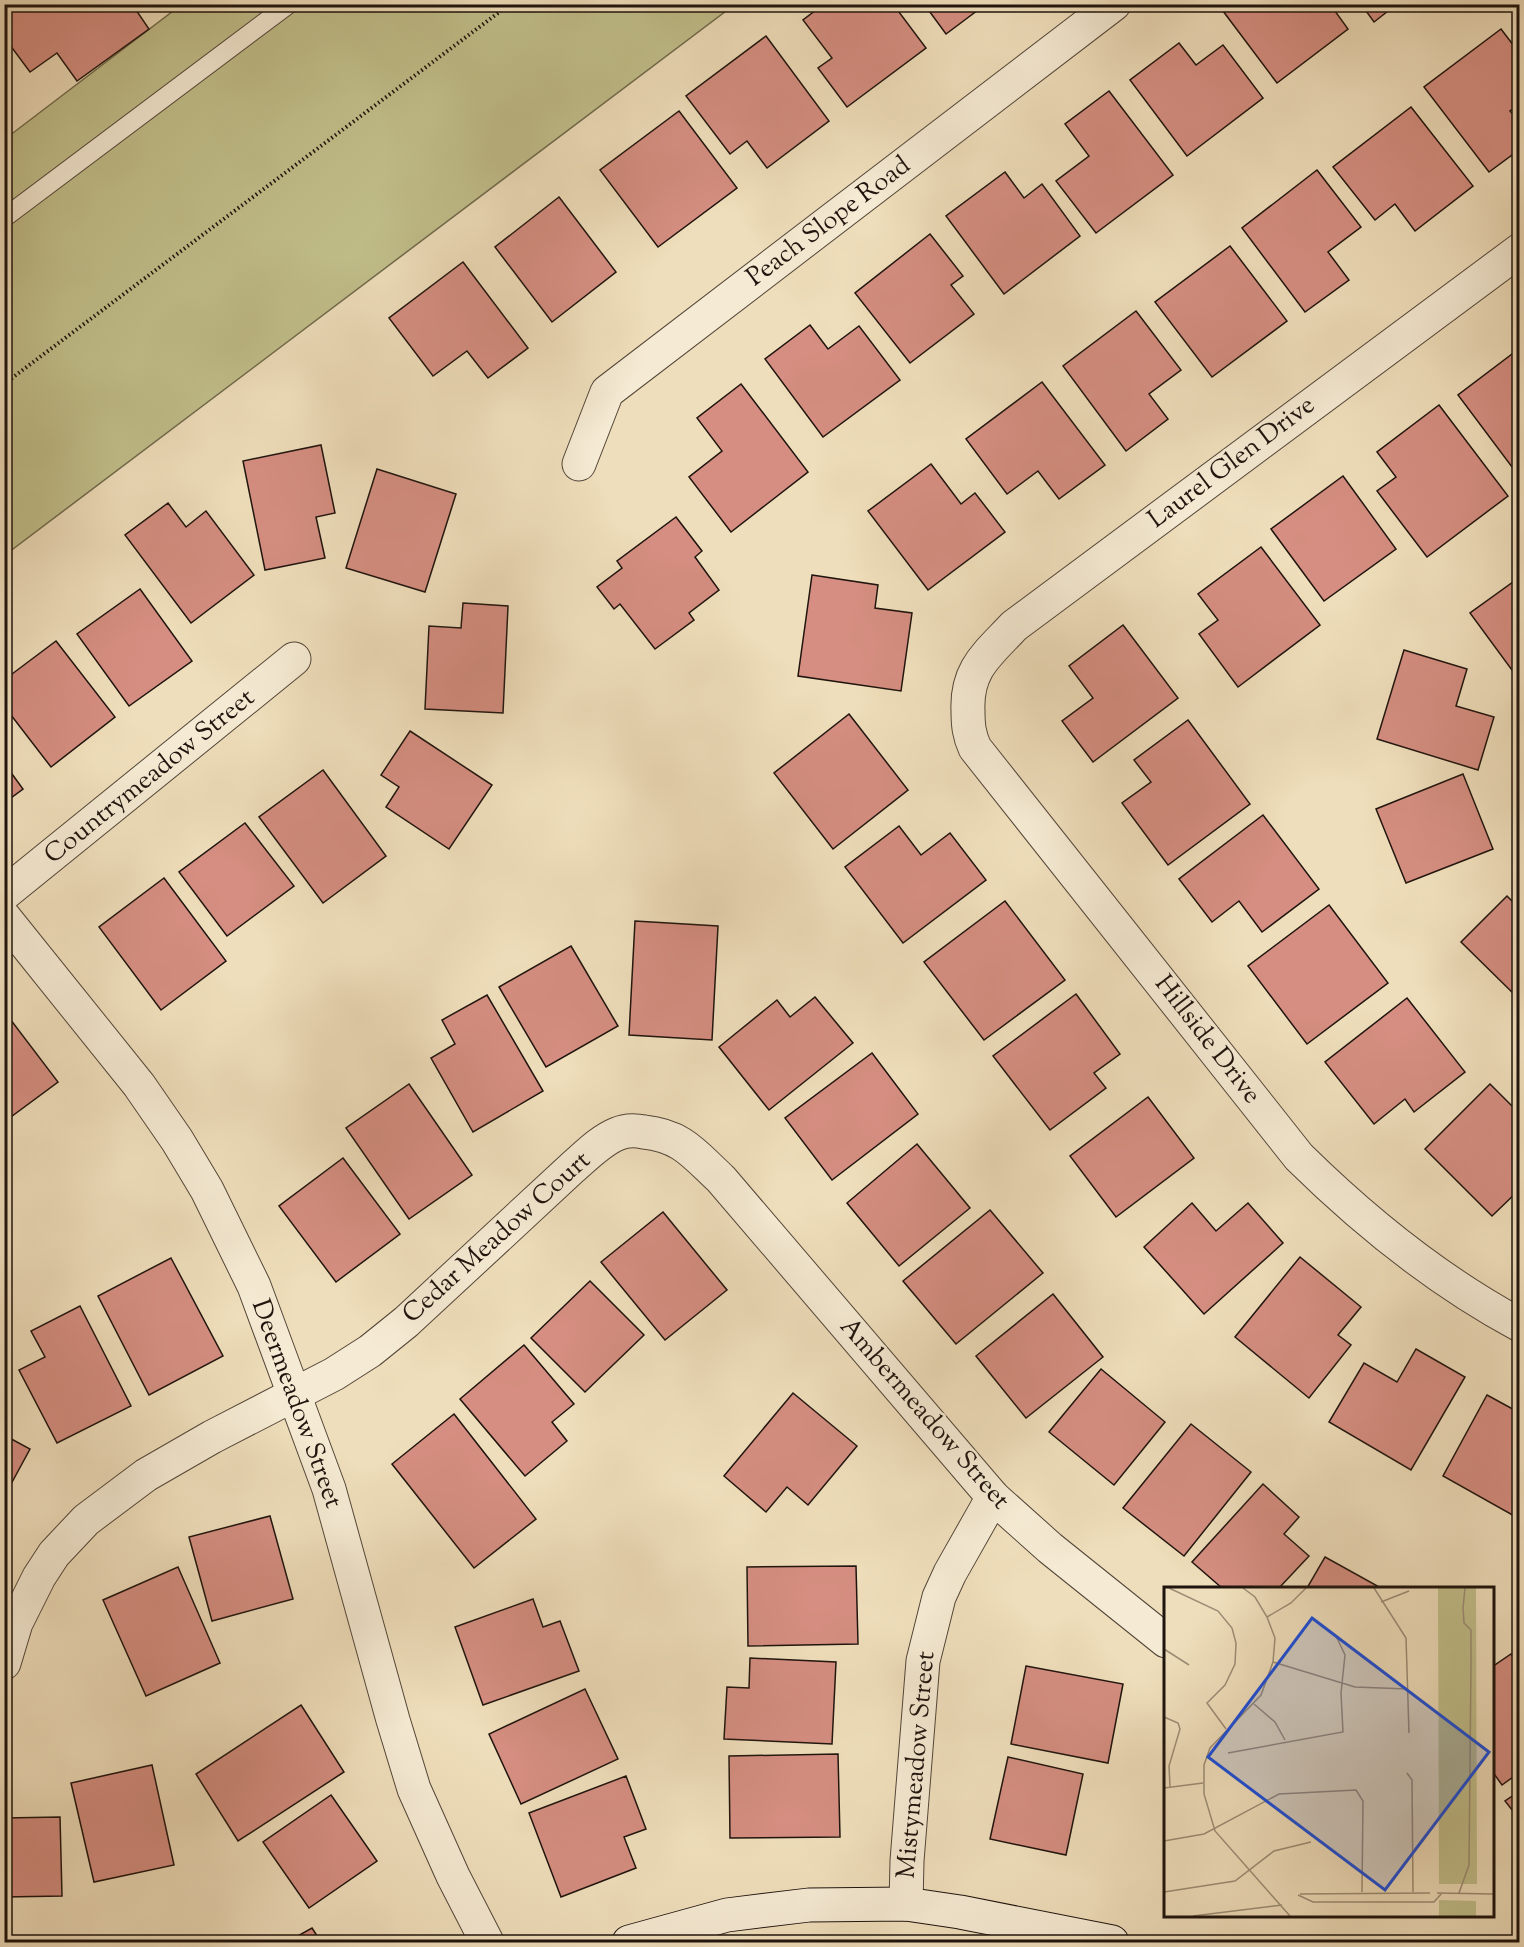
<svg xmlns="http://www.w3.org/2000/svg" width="1524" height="1947" viewBox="0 0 1524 1947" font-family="'Sorts Mill Goudy',serif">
<rect width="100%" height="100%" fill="#efdebb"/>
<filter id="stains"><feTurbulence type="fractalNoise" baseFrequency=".00333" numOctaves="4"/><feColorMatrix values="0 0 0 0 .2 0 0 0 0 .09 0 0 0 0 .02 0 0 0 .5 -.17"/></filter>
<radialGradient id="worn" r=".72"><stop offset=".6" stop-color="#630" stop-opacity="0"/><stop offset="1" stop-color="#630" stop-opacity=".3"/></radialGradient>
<path fill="#c1bf8b" stroke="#706a4c" stroke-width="1.5" d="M181 5H734L5 555V139Z"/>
<g fill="#d58e81" stroke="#1f140e" stroke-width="1.5">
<path d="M19 4H132L149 29 77 81 57 53 30 72 4 37V15Z"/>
<path d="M824 4H893L926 48 847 107 818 68 832 58 803 20Z"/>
<path d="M924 4H986L946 34Z"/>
<path d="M1231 4H1330L1348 29 1277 83 1223 11Z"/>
<path d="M1361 4H1397L1374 22Z"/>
<path d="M1501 29 1520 54V104L1510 111 1520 123V149L1489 172 1424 87Z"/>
<path d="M766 36 829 121 767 168 747 141 730 154 686 96Z"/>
<path d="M1179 43 1196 65 1223 45 1263 98 1187 156 1130 80Z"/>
<path d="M1109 91 1173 175 1096 233 1056 181 1089 156 1065 124Z"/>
<path d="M1411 107 1473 186 1415 231 1395 204 1375 220 1333 167Z"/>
<path d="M679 111 737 188 658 247 600 170Z"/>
<path d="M1317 170 1361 227 1328 252 1349 280 1305 312 1242 228Z"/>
<path d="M1005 172 1024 198 1042 184 1080 236 1004 294 946 216Z"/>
<path d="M559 197 616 272 552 322 495 247Z"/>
<path d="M930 234 963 276 951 285 974 314 910 363 855 293Z"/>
<path d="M1230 246 1287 321 1212 377 1155 302Z"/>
<path d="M463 262 528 348 488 378 467 351 433 376 389 318Z"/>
<path d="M1136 311 1181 370 1149 394 1168 419 1126 451 1063 366Z"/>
<path d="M810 325 828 349 859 326 900 380 823 437 765 359Z"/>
<path d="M1520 348V467L1515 471 1458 395Z"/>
<path d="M1042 382 1105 465 1059 499 1038 471 1007 494 966 439Z"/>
<path d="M741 384 808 472 731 532 689 477 722 451 697 418Z"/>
<path d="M1439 405 1508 496 1427 557 1377 491 1396 477 1377 452Z"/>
<path d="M321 445 335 513 316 517 325 558 265 570 243 461Z"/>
<path d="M931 464 961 504 975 493 1005 532 928 590 868 511Z"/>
<path d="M377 469 456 494 425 592 346 568Z"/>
<path d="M1343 476 1396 549 1324 601 1271 529Z"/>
<path d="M168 503 186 527 206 511 254 575 191 623 125 535Z"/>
<path d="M676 517 702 551 695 557 719 590 689 613 694 620 655 649 620 604 614 609 597 587 622 568 617 561Z"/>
<path d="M1261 547 1320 625 1238 687 1199 634 1218 620 1198 594Z"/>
<path d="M812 575 878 585 875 608 912 613 901 691 798 676Z"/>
<path d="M1520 577V681L1470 613Z"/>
<path d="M140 589 192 661 129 706 77 634Z"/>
<path d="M463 603 508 606 503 713 425 709 429 626 461 628Z"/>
<path d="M1123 625 1178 698 1093 762 1062 721 1093 698 1069 666Z"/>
<path d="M56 641 115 717 51 767 4 706V680Z"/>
<path d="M1404 650 1467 669 1456 706 1494 717 1478 770 1377 739Z"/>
<path d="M849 714 908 790 833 849 774 773Z"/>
<path d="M1188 720 1250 804 1168 865 1122 803 1151 782 1134 760Z"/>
<path d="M410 731 492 785 449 849 386 807 399 787 381 775Z"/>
<path d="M4 763 23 789 4 803Z"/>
<path d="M323 770 386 856 323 903 259 817Z"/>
<path d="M1463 774 1493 849 1406 883 1376 809Z"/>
<path d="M1263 815 1319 889 1262 932 1239 901 1212 922 1179 879Z"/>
<path d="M245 823 294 886 227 936 179 872Z"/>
<path d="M899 826 921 855 950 833 986 880 903 943 845 867Z"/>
<path d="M164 878 226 961 161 1010 99 927Z"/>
<path d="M1507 896 1520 909V1000L1461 942Z"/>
<path d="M1005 901 1065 980 984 1040 924 962Z"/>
<path d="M1329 905 1388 983 1307 1044 1248 966Z"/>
<path d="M635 921 718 926 712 1040 629 1035Z"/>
<path d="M571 946 618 1026 546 1067 499 987Z"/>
<path d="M1076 994 1120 1054 1094 1073 1106 1088 1050 1130 993 1056Z"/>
<path d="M487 995 543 1091 473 1132 431 1058 455 1044 442 1020Z"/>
<path d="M815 997 853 1043 769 1110 719 1047 777 1000 790 1017Z"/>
<path d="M1407 998 1465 1072 1414 1112 1405 1099 1374 1124 1325 1062Z"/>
<path d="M4 1011 58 1082 4 1122Z"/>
<path d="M872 1053 918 1114 832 1180 785 1118Z"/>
<path d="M409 1084 472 1175 409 1219 346 1128Z"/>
<path d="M1490 1084 1520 1114V1189L1492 1216 1425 1149Z"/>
<path d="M1148 1097 1194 1158 1116 1217 1070 1156Z"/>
<path d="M917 1144 970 1208 899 1266 847 1203Z"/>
<path d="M343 1158 400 1234 336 1282 279 1206Z"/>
<path d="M1192 1203 1216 1231 1248 1203 1283 1243 1204 1314 1144 1247Z"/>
<path d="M990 1210 1043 1273 956 1344 903 1281Z"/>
<path d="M663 1212 727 1290 665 1340 601 1262Z"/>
<path d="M1300 1257 1361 1307 1338 1335 1351 1345 1309 1398 1235 1337Z"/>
<path d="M171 1258 223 1356 149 1395 98 1296Z"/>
<path d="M590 1281 644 1335 585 1392 531 1338Z"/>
<path d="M1053 1294 1103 1357 1026 1418 976 1356Z"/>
<path d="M80 1306 131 1406 57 1443 19 1370 45 1357 31 1331Z"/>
<path d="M524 1345 574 1404 552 1422 567 1441 525 1476 460 1399Z"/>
<path d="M1416 1349 1465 1377 1411 1470 1329 1422 1364 1363 1397 1382Z"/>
<path d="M1101 1369 1165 1422 1114 1485 1049 1432Z"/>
<path d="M793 1393 857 1446 808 1505 787 1487 766 1512 724 1476Z"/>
<path d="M1487 1395 1520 1413V1510L1516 1517 1443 1476Z"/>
<path d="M454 1414 536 1519 474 1568 392 1464Z"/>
<path d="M1191 1424 1251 1472 1184 1556 1123 1508Z"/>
<path d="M4 1435 30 1449 4 1497Z"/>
<path d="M1263 1484 1299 1517 1284 1534 1309 1556 1279 1588H1222L1192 1562Z"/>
<path d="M270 1516 293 1599 212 1621 189 1537Z"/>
<path d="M1325 1557 1381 1588H1307Z"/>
<path d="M856 1566 858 1644 748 1646 747 1567Z"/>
<path d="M178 1567 220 1663 146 1696 103 1600Z"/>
<path d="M533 1599 543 1627 560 1621 579 1671 483 1705 455 1627Z"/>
<path d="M1511 1654 1520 1665V1772L1502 1785 1492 1771V1667Z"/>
<path d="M750 1658 836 1662 832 1744 724 1739 727 1687 749 1688Z"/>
<path d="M1026 1666 1123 1684 1108 1763 1011 1744Z"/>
<path d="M585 1689 618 1759 521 1804 489 1734Z"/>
<path d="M301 1705 344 1772 238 1841 196 1774Z"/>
<path d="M838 1754 840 1837 730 1838 729 1756Z"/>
<path d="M1008 1757 1083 1774 1066 1855 990 1839Z"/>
<path d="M152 1765 174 1865 94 1882 71 1783Z"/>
<path d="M626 1776 646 1829 624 1837 636 1868 561 1897 529 1813Z"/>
<path d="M1520 1791V1820L1505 1801Z"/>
<path d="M331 1795 377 1861 309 1908 263 1842Z"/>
<path d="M60 1817 62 1896 4 1897V1818Z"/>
<path d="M312 1928 321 1942H287Z"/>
</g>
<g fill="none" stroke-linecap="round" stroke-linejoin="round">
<g stroke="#534639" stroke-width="20">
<path id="lane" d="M4 218 289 4"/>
</g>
<g stroke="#534639" stroke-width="35">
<g id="street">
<path d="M1520 250 1014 626C988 654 966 669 968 711 968 725 969 735 975 748L1299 1157C1365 1222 1438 1281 1520 1325"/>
<path d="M579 464 607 392 1114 4"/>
<path d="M4 894 294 659"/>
<path d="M4 917 139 1085 177 1140 207 1190 254 1286 329 1489 393 1720 414 1789 453 1876 487 1942"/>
<path d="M4 1663 16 1623 39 1577 54 1554 86 1520 146 1475 212 1437 334 1374 370 1351 406 1322 572 1168C586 1156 600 1141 617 1134 626 1130 634 1130 644 1132 682 1136 694 1154 721 1179L993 1497 1050 1548 1166 1641"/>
<path d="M906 1904 907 1861 923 1661 939 1597 950 1573 993 1497"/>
</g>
</g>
<g stroke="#1f140e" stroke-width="35">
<path id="secondary" d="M629 1942 727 1915 809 1905 906 1904 960 1912 1112 1942"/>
</g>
<path stroke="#1f140e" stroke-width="4" stroke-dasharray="1.5 3" stroke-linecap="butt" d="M4 384 510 4"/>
<use href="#lane" stroke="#f5ead3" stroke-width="18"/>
<use href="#street" stroke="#f5ead3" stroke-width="33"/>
<use href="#secondary" stroke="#f5ead3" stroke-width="33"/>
</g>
<g text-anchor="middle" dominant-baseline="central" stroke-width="5" stroke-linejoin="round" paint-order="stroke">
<g font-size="26" fill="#1f140e" stroke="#f5ead3">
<text transform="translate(829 222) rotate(-37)">Peach Slope Road</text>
<text transform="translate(1232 463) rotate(-37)">Laurel Glen Drive</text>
<text transform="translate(150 777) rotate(-39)">Countrymeadow Street</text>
<text transform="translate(1207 1040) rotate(52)">Hillside Drive</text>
<text transform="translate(497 1238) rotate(-42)">Cedar Meadow Court</text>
<text transform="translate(296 1404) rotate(70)">Deermeadow Street</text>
<text transform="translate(924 1414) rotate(49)">Ambermeadow Street</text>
<text transform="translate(917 1765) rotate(-85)">Mistymeadow Street</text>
</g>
</g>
<g transform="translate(1164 1587)">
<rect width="330" height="330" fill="#efdebb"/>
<path d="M274 1H312L313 297H275ZM275 313 312 314V329H275Z" fill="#c1bf8b"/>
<path fill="none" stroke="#9c8d76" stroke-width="1.5" d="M5 1 54 24 68 41 72 56 71 77 61 98 43 116 62 142M79 1 91 10 103 30 111 51 109 75 97 108 46 161 40 178V207L51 244 126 329M210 1 242 51 245 146M217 15 245 4M103 30 127 16 142 1M0 62 25 78M109 75 191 100 244 102M90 117 111 135 121 153M0 130 14 136 16 142 5 179 6 200M64 166 179 145 177 106 181 68 172 49M243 186 248 193 249 305M0 201 39 196M0 254 40 247 115 207 192 203 199 214 198 305M0 305 71 294 110 264 147 255M273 306 330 307M295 306 305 278 307 76V43L300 36 299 21 301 1M136 307 266 306M134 308 149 315H270L278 306M29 329 118 318"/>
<path fill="#1d4ed8" fill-opacity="0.15" stroke="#1d4ed8" stroke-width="3" d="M148 31 325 165 221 303 44 170Z"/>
<rect width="330" height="330" fill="none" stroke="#1f140e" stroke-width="3"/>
</g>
<rect width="1524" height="1947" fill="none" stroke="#efdebb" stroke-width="24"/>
<rect x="6" y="6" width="1512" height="1935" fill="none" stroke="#1f140e" stroke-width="3"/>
<rect x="12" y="12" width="1500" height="1923" fill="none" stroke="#1f140e" stroke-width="1.5"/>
<rect width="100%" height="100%" filter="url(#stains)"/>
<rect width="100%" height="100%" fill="url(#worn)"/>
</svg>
